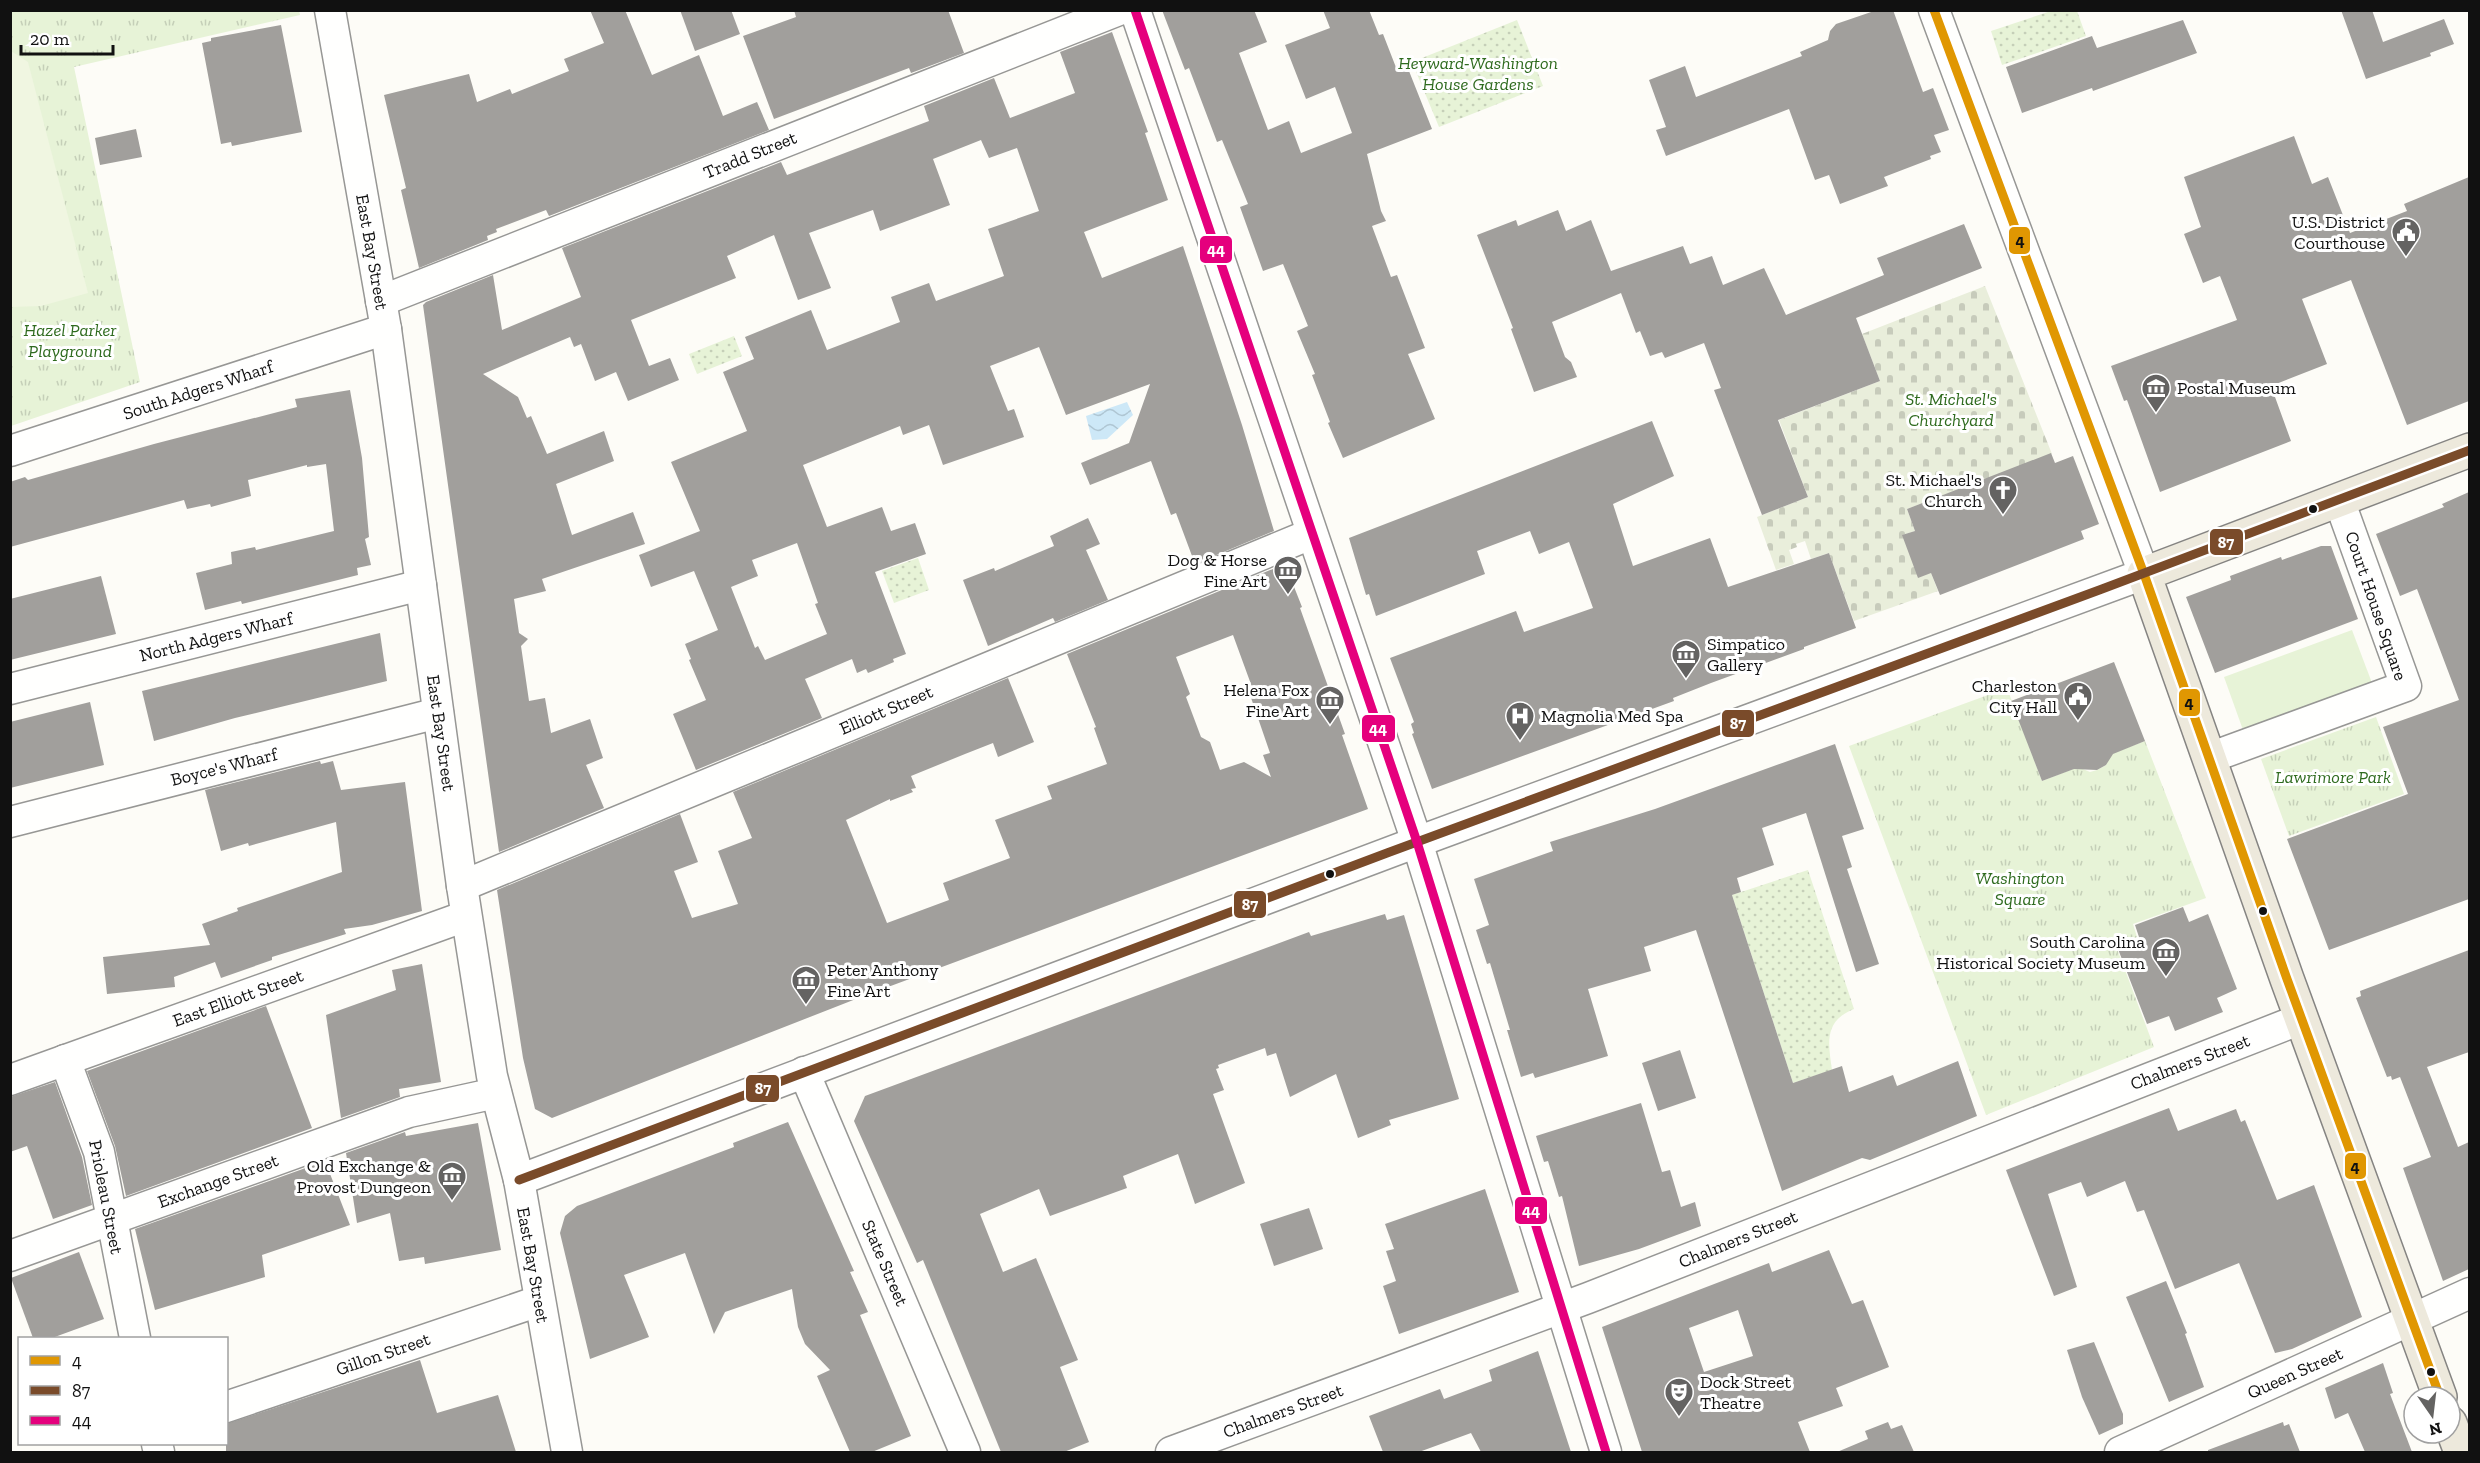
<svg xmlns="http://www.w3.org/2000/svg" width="2480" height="1463" viewBox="0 0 2480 1463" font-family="'Zilla Slab',serif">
<defs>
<pattern id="cemetery-stones" width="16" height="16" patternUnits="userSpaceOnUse" patternTransform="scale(1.5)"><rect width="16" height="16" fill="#e9eedb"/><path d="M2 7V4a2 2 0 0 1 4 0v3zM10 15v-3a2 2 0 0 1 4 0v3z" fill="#c7cbbb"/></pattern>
<pattern id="park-tufts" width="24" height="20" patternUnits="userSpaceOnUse" patternTransform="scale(1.5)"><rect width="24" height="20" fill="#e7f3d7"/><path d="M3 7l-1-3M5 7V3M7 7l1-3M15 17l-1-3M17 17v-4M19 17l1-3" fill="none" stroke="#c5cfb8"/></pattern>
<pattern id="garden-dots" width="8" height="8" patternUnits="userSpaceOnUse" patternTransform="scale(1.5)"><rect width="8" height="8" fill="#e7f3d7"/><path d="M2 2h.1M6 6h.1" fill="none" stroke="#c5cfb8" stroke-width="1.8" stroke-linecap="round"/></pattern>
<pattern id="water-waves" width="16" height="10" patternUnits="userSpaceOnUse" patternTransform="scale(1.5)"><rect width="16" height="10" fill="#cde8f7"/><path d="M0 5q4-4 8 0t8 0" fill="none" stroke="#afc6d3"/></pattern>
</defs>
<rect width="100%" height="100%" fill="#fdfcf7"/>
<path fill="#e7f3d7" d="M2352 630 2372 683 2243 730 2224 677Z"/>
<path fill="url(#cemetery-stones)" d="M1985 286 2052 454 1907 509 1915 531 1903 535 1931 573 1938 591 1854 621 1829 553 1811 559 1805 541 1796 544 1797 547 1789 550 1794 564 1776 570 1757 517 1808 497 1779 420 1880 381 1862 334Z"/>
<g fill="url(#park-tufts)">
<path d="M299 10 300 15 74 67 140 382 11 426 10 11Z"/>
<path d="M2007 688 2042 781 2078 767 2090 772 2097 770 2106 765 2111 754 2145 741 2206 898 2133 924 2137 937 2116 946 2154 1047 1986 1115 1849 746Z"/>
<path d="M2376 717 2404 794 2289 836 2261 759Z"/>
</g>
<g fill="url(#garden-dots)">
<path d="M2051 11H2077L2086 36 2002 65 1991 31Z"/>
<path d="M1517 20 1543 86 1439 127 1412 62Z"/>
<path d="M734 336 742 356 697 374 689 354Z"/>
<path d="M918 558 929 590 894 603 882 571Z"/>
<path d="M1808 870 1854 1009C1824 1021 1828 1042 1832 1070L1793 1083 1732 895Z"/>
</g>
<path fill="#f0f6e1" d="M11 51 28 62 88 293 41 306 11 307Z"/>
<path fill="url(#water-waves)" d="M1127 402 1133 415 1107 439 1092 440 1086 416Z"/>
<g fill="#a19f9c" fill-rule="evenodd">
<path d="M590 10H625L652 75 699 55 723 116 757 102 769 130 549 216 546 210 496 229 497 232 487 236 488 240 419 268 401 190 406 188 384 95 469 74 477 102 510 89 512 94 569 71 564 59 604 43Z"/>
<path d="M680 10H731L740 34 695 51Z"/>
<path d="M794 10H948L964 53 911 73 909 68 774 119 743 36 796 17Z"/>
<path d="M1162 10H1254L1267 42 1239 53 1268 130 1289 121 1301 153 1352 133 1335 87 1306 99 1285 45 1330 28 1323 10H1369L1379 35 1383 34 1397 70 1407 66 1432 129 1367 154 1381 211 1386 221 1372 226 1391 277 1397 275 1425 348 1408 354 1435 419 1343 458 1328 423 1330 422 1312 375 1315 374 1297 331 1308 326 1283 264 1263 271 1240 207 1248 204 1222 140 1217 142 1189 68 1185 70Z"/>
<path d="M1877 10H1893L1923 92 1933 88 1949 130 1934 135 1941 152 1930 156 1931 159 1884 177 1888 186 1840 204 1829 175 1815 180 1789 109 1666 156 1656 130 1666 127 1649 80 1685 66 1696 97 1802 56 1800 52 1828 40 1830 31 1836 24Z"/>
<path d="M2341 10H2372L2383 42 2444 19 2454 44 2430 53 2431 56 2366 79Z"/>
<path d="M2183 20 2197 53 2093 91 2092 88 2022 113 2006 67 2092 36 2097 48Z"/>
<path d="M281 25 302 132 232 146 231 142 221 144 202 43 211 41V38Z"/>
<path d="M1112 32 1148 132 1145 133 1168 200 1084 232 1102 278 1183 246 1242 425 1274 531 1195 564 1176 513 1171 515 1151 461 1090 485 1081 463 1129 443 1150 384 1066 415 1039 347 990 366 1008 411 1014 409 1024 437 943 465 929 425 903 435 900 426 803 465 827 527 882 507 891 531 915 523 926 554 875 572 906 654 893 659 894 662 868 673 866 669 857 673 852 659 805 679 822 718 696 770 673 714 706 700 689 660 691 659 685 644 718 630 694 571 651 587 639 555 700 531 671 462 747 431 723 372 754 359 745 337 811 310 827 350 900 322 891 297 929 283 936 301 1004 276 988 229 1039 211 1017 148 989 158 981 140 933 159 950 205 880 231 873 210 809 233 831 288 798 300 774 235 727 256 736 278 631 320 649 366 670 358 679 380 628 401 616 372 595 381 581 344 574 347 570 337 483 374 518 397 527 418 531 416 547 454 604 431 614 461 556 484 572 535 633 512 645 544 542 579 546 591 514 599 519 633 528 639 521 646 529 701 545 698 551 733 590 719 603 758 586 765 604 808 499 852 423 305 426 302 493 275 502 330 581 297 562 248 781 162 787 175 929 121 924 106 994 78 1010 118 1075 93 1060 52ZM797 543 818 603 815 604 827 634 765 660 758 646 755 648 731 587 758 576 752 560Z"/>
<path d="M136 129 142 157 100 165 95 138Z"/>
<path d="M2294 136 2312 184 2328 177 2350 233 2407 211 2404 204 2469 177V401L2407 425 2351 280 2302 299 2327 364 2271 386 2291 441 2160 492 2127 400 2124 401 2111 366 2237 320 2220 276 2203 283 2184 234 2201 227 2184 177Z"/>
<path d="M1558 210 1566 231 1591 220 1611 271 1683 246 1690 264 1712 256 1723 285 1764 268 1786 315 1884 275 1877 258 1964 224 1982 268 1856 318 1880 381 1778 420 1808 497 1762 515 1714 390 1721 388 1704 343 1665 358 1662 352 1650 356 1640 331 1636 333 1621 293 1552 322 1565 357 1571 362 1577 377 1534 392 1511 329 1513 328 1477 235 1516 220 1518 226Z"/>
<path d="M350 390 362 458 369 537 365 539 371 565 357 568 358 575 242 604 241 601 205 610 196 573 232 564 231 552 255 547 256 550 334 531 326 464 307 467V465L248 480 251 496 211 507 210 504 187 509 184 500 10 547V482L25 477 28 480 154 444 297 407 295 399Z"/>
<path d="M1652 421 1674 476 1613 504 1633 566 1710 538 1728 587 1829 553 1856 628 1804 647V649L1711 683 1673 698 1674 701 1432 789 1412 734 1414 733 1411 724 1414 722 1390 658 1516 611 1524 632 1593 608 1569 542 1539 554 1530 531 1477 551 1485 574 1376 616 1369 594 1366 595 1349 538Z"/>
<path d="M2051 453 2055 463 2073 456 2099 524 2081 531 2084 539 1940 595 1931 573 1918 578 1902 535 1915 531 1907 509Z"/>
<path d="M2469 492V899L2329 950 2287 839 2408 794 2383 727 2459 700 2417 589 2400 596 2376 534 2444 507 2442 504Z"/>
<path d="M1088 518 1100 544 1086 550 1108 600 1055 622 1053 618 988 646 963 580 994 568 995 571 1054 546 1050 536Z"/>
<path d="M2321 546H2331L2358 619 2215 673 2186 597 2231 580 2230 576 2281 557 2282 560Z"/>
<path d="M1285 564 1302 607 1300 608 1345 734 1342 735 1368 809 861 997 552 1118 535 1109 523 1058 497 890 680 814 698 862 674 871 692 918 738 904 718 851 752 838 733 792 1008 678 1034 742 998 757 993 743 965 754 911 776 916 788 911 789 913 792 890 801V799L846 820 887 923 949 900 943 883 1010 858 995 820 1052 799 1047 786 1107 764 1094 728 1096 727 1067 654ZM1233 635 1252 687 1248 689 1270 753 1263 755 1271 777 1244 762 1220 770 1210 742 1201 737 1186 697 1190 694 1176 657Z"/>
<path d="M101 576 116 634 10 660V599Z"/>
<path d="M380 633 387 681 235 718 154 741 142 691Z"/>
<path d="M2114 662 2145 741 2113 754 2106 765 2097 770 2074 769 2042 781 2011 701Z"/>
<path d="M90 702 104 765 10 788V722Z"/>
<path d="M1835 744 1864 829 1842 836 1852 867 1847 869 1879 964 1856 972 1806 813 1762 828 1774 865 1737 878 1741 892 1732 895 1793 1083 1842 1066 1849 1092 1893 1075 1897 1086 1958 1061 1977 1116 1870 1160 1862 1158 1782 1191 1696 930 1644 947 1651 971 1588 989 1608 1056 1535 1078 1533 1073 1521 1077 1507 1030H1510L1490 963 1487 964 1476 930 1489 925 1474 879 1553 851 1550 842 1655 809Z"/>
<path d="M320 761 321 764 333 761 341 790 405 782 422 911 372 925 344 929 346 934 272 957V960L221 978 215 962 174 977 175 987 107 994 103 957 210 945 202 924 238 911 237 908 342 872 336 822 249 846 248 843 221 851 205 790Z"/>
<path d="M2183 907 2189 922 2208 914 2237 989 2217 998 2223 1012 2175 1031 2169 1016 2147 1024 2118 949 2140 940 2135 925Z"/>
<path d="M1385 914 1387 920 1404 915 1459 1099 1389 1120 1391 1125 1358 1138 1336 1074 1290 1097 1276 1053 1267 1056 1265 1048 1218 1065 1219 1068 1216 1069 1224 1090 1213 1094 1245 1183 1195 1204 1178 1154 1123 1176 1127 1188 1050 1216 1039 1189 980 1214 1003 1272 1036 1258 1078 1360 1060 1367 1089 1442 1064 1452H1001L923 1260 917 1263 854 1121 865 1096 1309 932 1311 936Z"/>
<path d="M2469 950V1052L2427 1067 2458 1147 2469 1142V1269L2443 1281 2403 1168 2431 1157 2400 1077 2392 1080 2391 1076 2387 1077 2356 998 2361 996 2360 991Z"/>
<path d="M422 964 441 1082 399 1089 400 1097 341 1118 326 1015 396 990 392 970Z"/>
<path d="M266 1006 312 1128 126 1196 115 1146 87 1071Z"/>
<path d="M1680 1050 1696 1098 1658 1111 1642 1063Z"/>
<path d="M55 1082 82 1157 92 1205 53 1219 27 1146 10 1152V1097Z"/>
<path d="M1641 1103 1662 1172 1670 1170 1681 1207 1695 1202 1701 1226 1639 1249 1579 1266 1562 1196 1559 1197 1548 1161 1544 1162 1536 1136Z"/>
<path d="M2169 1108 2178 1131 2236 1109 2241 1122 2245 1120 2277 1200 2314 1185 2362 1317 2292 1349 2275 1353 2239 1263 2175 1289 2144 1210 2137 1212 2125 1181 2087 1197 2081 1182 2048 1194 2077 1287 2054 1296 2006 1170Z"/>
<path d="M788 1122 854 1271 850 1272 868 1312 860 1315 911 1436 872 1452H850L817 1376 830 1370 805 1344 798 1327 792 1289 725 1312 714 1334 685 1253 624 1275 649 1337 590 1359 560 1233 565 1216 577 1206 734 1147 733 1143Z"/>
<path d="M478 1123 501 1250 425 1264 424 1257 399 1261 390 1213 357 1223 346 1153 405 1132 406 1136Z"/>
<path d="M325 1161 350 1225 262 1255 265 1277 155 1310 135 1229Z"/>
<path d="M1485 1189 1519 1292 1399 1334 1383 1286 1396 1281 1386 1251 1394 1249 1385 1224Z"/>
<path d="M1309 1208 1323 1249 1274 1266 1260 1224Z"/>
<path d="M1829 1250 1852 1304 1863 1300 1889 1367 1836 1388 1843 1406 1798 1422 1810 1452H1642L1602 1327 1769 1263 1772 1272ZM1738 1310 1753 1356 1704 1372 1689 1328Z"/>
<path d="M79 1252 104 1319 52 1338H33L11 1278Z"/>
<path d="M2166 1281 2187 1333 2185 1334 2204 1387 2169 1402 2126 1297Z"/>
<path d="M2094 1342 2123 1414V1424L2099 1435 2082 1397 2067 1350Z"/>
<path d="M1538 1351 1571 1452H1481L1471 1433 1419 1452H1383L1369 1416 1440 1389 1444 1399 1492 1381 1489 1370Z"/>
<path d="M420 1360 437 1413 498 1395 516 1452H226V1424Z"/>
<path d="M2383 1363 2393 1393 2390 1394 2412 1452H2365L2348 1413 2335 1419 2325 1388Z"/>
<path d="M1888 1422 1891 1429 1902 1425 1914 1452H1837L1868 1439 1865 1431Z"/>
<path d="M2283 1422 2284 1426 2289 1424 2300 1452H2208V1450Z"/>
</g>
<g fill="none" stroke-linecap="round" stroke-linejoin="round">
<g stroke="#979795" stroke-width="33">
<g id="minor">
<path d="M330 10 386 329 462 886 492 1076 519 1180 567 1452"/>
<path d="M1135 10 1417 842 1606 1452"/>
<path d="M381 301 1119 10"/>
<path d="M10 451 386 329"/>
<path d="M10 689 421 585"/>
<path d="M2209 758 2406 686 2339 500"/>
<path d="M10 822 438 713"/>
<path d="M462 886 1311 534"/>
<path d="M65 1060 99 1152 135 1338"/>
<path d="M804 1072 965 1452"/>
<path d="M10 1080 466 916"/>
<path d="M519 1180 1417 842 2144 574 1934 10"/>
<path d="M10 1256 409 1112 496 1093"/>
<path d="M226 1407 539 1301"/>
<path d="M157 1444 159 1452"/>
<path d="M1171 1452 1588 1298 2301 1019"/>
<path d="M2120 1452 2470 1293"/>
</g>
</g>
<g stroke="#858482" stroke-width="36">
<g id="major">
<path d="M2440 1397 2287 979 2144 574 2470 450"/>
<path d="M2450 1423 2461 1452"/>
</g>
</g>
<use href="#minor" stroke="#fffffe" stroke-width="30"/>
<use href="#major" stroke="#ede9dc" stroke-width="33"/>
<g stroke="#fff" stroke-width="14">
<path id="bus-1" d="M1934 10 2144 574 2287 979 2440 1397"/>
</g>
<g stroke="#fff" stroke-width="14">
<path id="bus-2" d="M519 1180 1387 853 2102 589 2470 450"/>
</g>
<g stroke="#fff" stroke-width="14">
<path id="bus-3" d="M1135 10 1417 842 1606 1452"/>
</g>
<use href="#bus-1" stroke="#e09702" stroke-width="9"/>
<use href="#bus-2" stroke="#7a4b2a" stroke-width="9"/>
<use href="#bus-3" stroke="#e5007d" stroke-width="9"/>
</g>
<defs>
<g id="civic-pin" transform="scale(1.5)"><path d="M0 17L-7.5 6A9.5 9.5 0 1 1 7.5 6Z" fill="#646362" stroke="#fff"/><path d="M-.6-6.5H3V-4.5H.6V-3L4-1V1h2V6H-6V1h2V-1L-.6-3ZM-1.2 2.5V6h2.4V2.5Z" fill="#fff"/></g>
<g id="museum-pin" transform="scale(1.5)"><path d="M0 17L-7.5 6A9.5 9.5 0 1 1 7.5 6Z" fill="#646362" stroke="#fff"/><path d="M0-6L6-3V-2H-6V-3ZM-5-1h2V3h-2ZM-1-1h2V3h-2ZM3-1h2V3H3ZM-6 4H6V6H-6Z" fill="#fff"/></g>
<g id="church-pin" transform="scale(1.5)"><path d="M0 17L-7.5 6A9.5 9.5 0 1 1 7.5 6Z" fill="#646362" stroke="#fff"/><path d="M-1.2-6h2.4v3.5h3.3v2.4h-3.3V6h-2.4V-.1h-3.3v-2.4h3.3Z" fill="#fff"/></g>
<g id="hospital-pin" transform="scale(1.5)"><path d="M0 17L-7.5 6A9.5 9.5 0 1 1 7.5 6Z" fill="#646362" stroke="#fff"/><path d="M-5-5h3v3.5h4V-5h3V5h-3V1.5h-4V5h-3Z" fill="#fff"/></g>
<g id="theatre-pin" transform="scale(1.5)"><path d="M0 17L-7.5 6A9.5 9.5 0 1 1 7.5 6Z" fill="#646362" stroke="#fff"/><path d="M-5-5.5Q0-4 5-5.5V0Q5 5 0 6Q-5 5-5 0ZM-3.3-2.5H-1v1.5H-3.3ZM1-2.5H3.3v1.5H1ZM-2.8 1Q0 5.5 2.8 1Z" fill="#fff"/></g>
</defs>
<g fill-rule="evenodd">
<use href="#civic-pin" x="2406" y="232"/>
<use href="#museum-pin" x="2156" y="388"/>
<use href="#church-pin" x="2003" y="490"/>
<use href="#museum-pin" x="1288" y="570"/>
<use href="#museum-pin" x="1686" y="654"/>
<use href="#civic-pin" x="2078" y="696"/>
<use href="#museum-pin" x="1330" y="700"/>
<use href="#hospital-pin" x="1520" y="716"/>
<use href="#museum-pin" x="2166" y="952"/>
<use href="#museum-pin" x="806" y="980"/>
<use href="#museum-pin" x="452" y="1176"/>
<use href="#theatre-pin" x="1679" y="1392"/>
</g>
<g fill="#111" stroke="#fff" stroke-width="2">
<circle cx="2313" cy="509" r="5"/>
<circle cx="1330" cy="874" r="5"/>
<circle cx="2263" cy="911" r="5"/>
<circle cx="2431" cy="1372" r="5"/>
</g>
<g text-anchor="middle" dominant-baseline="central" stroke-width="6" stroke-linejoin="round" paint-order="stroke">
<g font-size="18" font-style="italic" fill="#2f6b1f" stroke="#fff">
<text x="1478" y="63">Heyward-Washington<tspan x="1478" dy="21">House Gardens</tspan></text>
<text x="70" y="330">Hazel Parker<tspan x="70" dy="21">Playground</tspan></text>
<text x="1951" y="399">St. Michael's<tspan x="1951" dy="21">Churchyard</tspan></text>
<text x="2333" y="777">Lawrimore Park</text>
<text x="2020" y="878">Washington<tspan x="2020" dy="21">Square</tspan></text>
</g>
<g font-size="18" fill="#111" stroke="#fff">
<text transform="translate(750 155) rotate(-22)">Tradd Street</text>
<text transform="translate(372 252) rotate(80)">East Bay Street</text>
<text transform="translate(198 390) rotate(-18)">South Adgers Wharf</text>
<text transform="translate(2376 606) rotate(71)">Court House Square</text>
<text transform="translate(216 637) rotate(-14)">North Adgers Wharf</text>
<text transform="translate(886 710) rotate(-23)">Elliott Street</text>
<text transform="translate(441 733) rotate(82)">East Bay Street</text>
<text transform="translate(224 767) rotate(-14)">Boyce's Wharf</text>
<text transform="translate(238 998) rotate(-20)">East Elliott Street</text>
<text transform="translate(2190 1062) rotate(-21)">Chalmers Street</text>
<text transform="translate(218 1181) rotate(-20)">Exchange Street</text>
<text transform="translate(106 1197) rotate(79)">Prioleau Street</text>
<text transform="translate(1738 1239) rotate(-22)">Chalmers Street</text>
<text transform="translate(885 1263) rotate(67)">State Street</text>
<text transform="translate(533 1265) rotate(80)">East Bay Street</text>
<text transform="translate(383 1354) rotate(-19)">Gillon Street</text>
<text transform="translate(2295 1373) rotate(-24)">Queen Street</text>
<text transform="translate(1283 1411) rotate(-20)">Chalmers Street</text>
</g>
<g font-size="18" fill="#111" stroke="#fff" text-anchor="end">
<text x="2385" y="222">U.S. District<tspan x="2385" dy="21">Courthouse</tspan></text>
<text x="2177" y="388" text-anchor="start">Postal Museum</text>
<text x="1982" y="480">St. Michael's<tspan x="1982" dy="21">Church</tspan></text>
<text x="1267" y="560">Dog &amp; Horse<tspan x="1267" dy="21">Fine Art</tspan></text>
<text x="1707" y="644" text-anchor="start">Simpatico<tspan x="1707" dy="21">Gallery</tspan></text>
<text x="2057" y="686">Charleston<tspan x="2057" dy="21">City Hall</tspan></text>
<text x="1309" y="690">Helena Fox<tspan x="1309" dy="21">Fine Art</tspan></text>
<text x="1541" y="716" text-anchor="start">Magnolia Med Spa</text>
<text x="2145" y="942">South Carolina<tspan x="2145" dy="21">Historical Society Museum</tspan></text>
<text x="827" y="970" text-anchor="start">Peter Anthony<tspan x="827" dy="21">Fine Art</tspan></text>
<text x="431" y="1166">Old Exchange &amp;<tspan x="431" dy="21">Provost Dungeon</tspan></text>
<text x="1700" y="1382" text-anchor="start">Dock Street<tspan x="1700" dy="21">Theatre</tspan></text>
</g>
</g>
<g stroke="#fff" stroke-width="2">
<rect x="2008" y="226" width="23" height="29" rx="6" fill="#e09702"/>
<rect x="1199" y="235" width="34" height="29" rx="6" fill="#e5007d"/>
<rect x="2209" y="528" width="35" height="28" rx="6" fill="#7a4b2a"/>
<rect x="2178" y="688" width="23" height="29" rx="6" fill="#e09702"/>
<rect x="1721" y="709" width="34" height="29" rx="6" fill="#7a4b2a"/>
<rect x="1361" y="714" width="35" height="29" rx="6" fill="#e5007d"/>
<rect x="1233" y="890" width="34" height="29" rx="6" fill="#7a4b2a"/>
<rect x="745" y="1074" width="35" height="29" rx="6" fill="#7a4b2a"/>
<rect x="2344" y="1152" width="23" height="28" rx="6" fill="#e09702"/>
<rect x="1514" y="1196" width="34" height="29" rx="6" fill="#e5007d"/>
</g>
<g font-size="16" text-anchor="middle" font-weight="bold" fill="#fff">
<text x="1216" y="255">44</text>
<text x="2226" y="548">87</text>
<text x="1738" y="729">87</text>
<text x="1378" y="734">44</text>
<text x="1250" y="910">87</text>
<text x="763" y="1094">87</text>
<text x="1531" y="1216">44</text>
</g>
<g font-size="16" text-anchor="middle" font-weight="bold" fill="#111">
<text x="2020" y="246">4</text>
<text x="2189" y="708">4</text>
<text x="2355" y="1172">4</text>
</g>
<rect width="2480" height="1463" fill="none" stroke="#111111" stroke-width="24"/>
<rect x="18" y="1337" width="210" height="108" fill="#ffffff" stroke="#a0a0a0" stroke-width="1.5"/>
<rect x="30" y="1356" width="30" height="9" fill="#e09702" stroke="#a0a0a0" stroke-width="1.5"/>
<text x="72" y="1367" font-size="18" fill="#111111">4</text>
<rect x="30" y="1386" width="30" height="9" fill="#7a4b2a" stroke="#a0a0a0" stroke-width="1.5"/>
<text x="72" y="1397" font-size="18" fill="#111111">87</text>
<rect x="30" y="1416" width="30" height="9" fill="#e5007d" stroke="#a0a0a0" stroke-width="1.5"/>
<text x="72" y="1427" font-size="18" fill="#111111">44</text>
<g transform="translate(2432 1415) rotate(166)"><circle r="28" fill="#ffffff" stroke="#a0a0a0" stroke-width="1.5"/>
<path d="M0-4.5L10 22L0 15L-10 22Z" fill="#646362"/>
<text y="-9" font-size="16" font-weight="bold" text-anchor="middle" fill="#111111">N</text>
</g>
<path d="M21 45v9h92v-9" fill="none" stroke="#111111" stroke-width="3"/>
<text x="30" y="45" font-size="18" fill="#111111" stroke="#ffffff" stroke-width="4.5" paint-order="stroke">20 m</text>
</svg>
